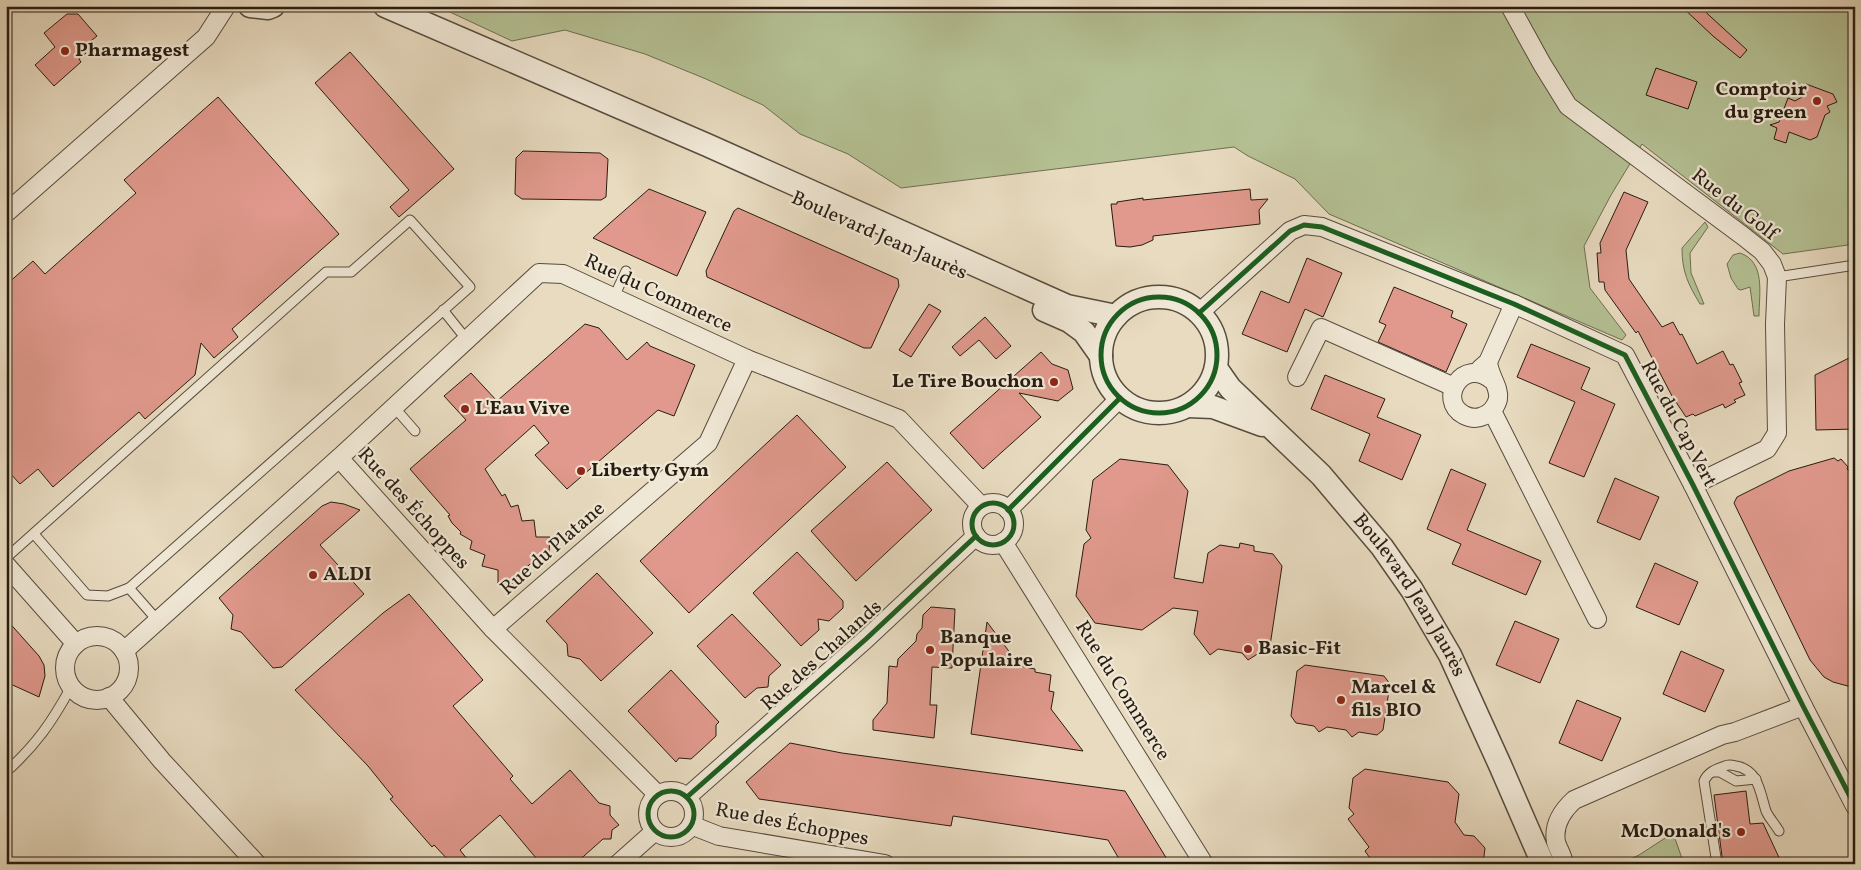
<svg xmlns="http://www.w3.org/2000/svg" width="1861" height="870" viewBox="0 0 1861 870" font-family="Vollkorn,serif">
<rect width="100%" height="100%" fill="#e8dbc0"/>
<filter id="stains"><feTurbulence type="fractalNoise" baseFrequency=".004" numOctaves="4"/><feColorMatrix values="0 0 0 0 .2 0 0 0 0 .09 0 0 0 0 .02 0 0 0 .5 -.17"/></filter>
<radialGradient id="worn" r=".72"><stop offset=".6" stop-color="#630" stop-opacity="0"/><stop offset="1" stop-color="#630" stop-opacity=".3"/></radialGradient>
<g fill="#b4c093" stroke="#6e6e52">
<path d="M437 6H1855V244L1783 254 1642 144 1611 195 1584 246 1590 288 1626 335 1622 340 1329 214 1295 179 1248 156 1234 147 901 188 848 154 800 134 763 105 706 79 645 54 565 30 512 41Z"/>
<path d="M1705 222 1708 227 1690 253 1691 273 1704 304H1700C1688 284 1682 272 1682 248Z"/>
<path d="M1740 253C1766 262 1759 294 1759 316H1754L1750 287 1741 290 1738 289 1731 278 1727 264 1733 255Z"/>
<path d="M1673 833 1684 864H1620L1639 855Z"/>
</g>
<g fill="#e0998c" stroke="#281c11">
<path d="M1681 6H1699L1747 50 1740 58 1713 36Z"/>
<path d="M67 14H78L97 36 82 48 86 53 79 59 81 62 54 86 35 65 55 47 44 33Z"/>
<path d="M350 52 454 169 399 217 390 207 409 190 315 83Z"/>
<path d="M1656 68 1697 82 1688 109 1646 95Z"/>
<path d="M1806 84 1833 94 1837 102 1827 106 1830 112 1825 115 1817 137 1810 140 1789 132 1786 143 1774 139 1777 128 1770 125 1779 122 1788 98 1795 101 1802 97Z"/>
<path d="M218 97 339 234 232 329 238 337 214 358 201 343 195 375 145 419 139 412 53 487 38 469 20 484 6 469V285L33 261 45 274 136 193 124 180Z"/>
<path d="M523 151 600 153 608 159 606 197 601 200 522 199 515 194 516 158Z"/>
<path d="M649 189 706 212 677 276 593 238Z"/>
<path d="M1250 189 1251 200 1268 199 1259 210 1260 224 1153 236V240L1142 245 1130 247 1116 246 1111 204H1117V202L1143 198V200Z"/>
<path d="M1624 192 1648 202 1626 250 1629 279 1662 327 1673 322 1680 335 1682 334 1697 364 1723 351 1730 365 1733 364 1742 382 1739 383 1745 395 1734 400 1736 402 1725 408 1723 404 1695 416 1693 414 1686 417 1672 396 1638 331 1636 333 1605 290 1604 282H1599L1597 253H1601L1600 243Z"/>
<path d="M738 208 898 279 899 286 871 348H864L707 277 706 271 734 211Z"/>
<path d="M1307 258 1342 273 1323 317 1305 309 1287 352 1242 334 1261 291 1289 303Z"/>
<path d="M1394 287 1453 311 1451 317 1467 324 1446 372 1378 342 1386 325 1379 322Z"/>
<path d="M929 304 941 311 911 357 899 350Z"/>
<path d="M985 317 1011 346 996 359 979 340 960 356 952 347Z"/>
<path d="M585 324 599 328 627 360 647 342 650 346 695 365 674 416 658 410 567 489 535 455 549 443 534 425 485 469 502 496 505 494 511 507 518 505 522 521 534 520 536 537H550L549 552 545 551 512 580V584H498V570L482 566 485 555 470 549 472 541 460 534 461 532 452 523 448 516 450 515 410 469 466 420 444 396 471 373 497 401Z"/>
<path d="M1531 344 1590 368 1581 389 1615 404 1584 477 1549 463 1575 402 1517 377Z"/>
<path d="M1041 352 1052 364 1068 370 1073 389 1058 401 1019 393 1041 417 983 469 950 433Z"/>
<path d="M1855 355V429L1816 430 1815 375Z"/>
<path d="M1325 375 1385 399 1377 417 1421 435 1402 480 1359 461 1370 434 1311 409Z"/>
<path d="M797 415 846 467 689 613 640 561Z"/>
<path d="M1834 458 1838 461 1841 459 1848 467 1847 469 1855 475V688L1833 682 1824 677 1810 660 1734 503 1737 497 1789 471Z"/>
<path d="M1120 459 1168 465 1188 491 1174 578 1203 583 1208 553 1220 545 1239 548 1240 543 1254 546V551L1273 554 1282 566 1270 646 1248 660 1242 653 1218 649 1210 655 1194 634 1198 611 1173 608 1142 630 1095 623 1076 596 1084 544 1091 538 1086 530 1093 480Z"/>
<path d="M887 462 932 510 856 581 811 531Z"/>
<path d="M1451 469 1486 484 1467 530 1541 561 1526 595 1452 564 1461 544 1427 529Z"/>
<path d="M1615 478 1659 497 1640 540 1597 522Z"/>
<path d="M331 502 344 504 360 510 320 545 364 594 282 667 273 668 241 632 231 629 233 615 219 598 322 506Z"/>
<path d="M797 552 843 601V608L829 621 818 619 819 630 801 646 753 593Z"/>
<path d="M1655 563 1698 582 1679 625 1636 607Z"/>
<path d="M597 573 653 633 601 681 580 659 568 656 567 644 546 621Z"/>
<path d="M409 594 483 680 453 706 513 776 510 779 532 804 570 770 599 803 610 806V815L619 825 612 830 611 839H603L575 864H541L500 815 460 850 471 864H452L434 845 432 847 390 799 393 797 368 766 295 690 383 613Z"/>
<path d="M931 607 955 609 952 668 932 667 930 705H937L934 738 873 730V720L887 703 889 666 897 667 898 659 916 641 917 634 922 628 923 615Z"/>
<path d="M732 614 781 665 769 676 768 687 757 688 745 698 697 646Z"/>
<path d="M6 619 39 656 44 665 45 676 39 697 6 682Z"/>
<path d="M1515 621 1559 639 1540 683 1496 665Z"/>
<path d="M987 622 1020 666 1035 669V672L1051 675 1049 691 1054 692 1051 709 1083 751 971 734Z"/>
<path d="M1681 651 1724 670 1705 712 1663 694Z"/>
<path d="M1305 665 1384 676 1390 684 1383 730 1377 735 1359 732 1352 737 1346 730 1327 727 1319 732 1314 726 1296 723 1291 716 1297 671Z"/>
<path d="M671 670 719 722 716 725V736L701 750 691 759 679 758 676 762 628 711Z"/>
<path d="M1577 700 1621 718 1602 761 1559 743Z"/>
<path d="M790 743 842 753 1125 791 1170 864H1122L1108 840 953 816 951 826 759 799 746 782Z"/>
<path d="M1365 769 1448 782 1459 794 1455 822 1464 835 1474 836 1485 848 1483 864H1374L1365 851 1369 847 1348 819 1354 814 1349 808 1353 778Z"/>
<path d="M1746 791 1750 824 1763 823 1782 864H1723L1714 795Z"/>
</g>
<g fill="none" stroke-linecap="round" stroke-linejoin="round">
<g stroke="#584c3d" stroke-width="11">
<g id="service">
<path d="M1777 277 1855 265"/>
<path d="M614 297 626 271"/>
<path d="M443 310 467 340"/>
<path d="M394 407 415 431"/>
<path d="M34 534 87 595 108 596 129 588 158 621"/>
<path d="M6 558 326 272H351L410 220 470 287 129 588"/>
<path d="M6 772C36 745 52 722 71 687"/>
<path d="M1712 772H1720L1736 781 1756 779"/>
<path d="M1717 864 1704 781C1708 772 1716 769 1725 766 1729 764 1732 765 1736 766 1759 770 1760 793 1766 811 1769 818 1775 824 1779 831"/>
</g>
</g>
<g stroke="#584c3d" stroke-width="20">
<g id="minor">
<path d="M1510 6 1542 64 1568 106 1743 236 1762 251 1772 264 1777 277 1775 324 1777 433 1767 449 1693 485"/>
<path d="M6 213 206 37 226 6"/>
<path d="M1199 313 1290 231 1304 225 1322 227 1514 304 1625 355 1693 485 1803 706 1855 806"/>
<path d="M1488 362C1489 376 1500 387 1498 399 1496 407 1490 414 1483 416 1477 419 1470 418 1464 415 1436 400 1463 356 1492 380"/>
<path d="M1480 369 1488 362 1514 304"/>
<path d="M1297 377 1321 328 1454 387"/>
<path d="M1492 411 1597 619"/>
<path d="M339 458 539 273 563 274 747 359 899 419 981 506"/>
<circle cx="993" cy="524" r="21"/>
<path d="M1008 510 1120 398"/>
<path d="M1003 542 1204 864"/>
<path d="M6 565 76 644"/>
<path d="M493 629 708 443 747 359"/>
<circle cx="97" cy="668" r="32"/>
<path d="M124 651 339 458 493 629 657 794"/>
<path d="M109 697 162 761 257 864"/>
<circle cx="671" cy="814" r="23"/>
<path d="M687 797 866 639 976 536"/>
<path d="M691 825 719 836 885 864"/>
<path d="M618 864 655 831"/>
<path d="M1564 864C1563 856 1558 849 1556 842 1553 825 1562 811 1574 800L1722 735 1735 732 1803 706"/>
</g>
</g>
<g stroke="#584c3d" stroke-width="25">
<g id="tertiary">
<path d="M250 6 268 8 273 6"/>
<path d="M385 6 707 145 1067 306 1116 316"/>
<circle cx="1159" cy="355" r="58"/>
<path d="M1044 310 1069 321 1084 332 1101 356"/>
<path id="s1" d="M1216 368 1230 388 1321 475 1382 547 1412 590 1450 655 1500 765 1543 864"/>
<path d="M1188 406 1213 407 1262 425"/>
</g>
</g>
<use href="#service" stroke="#f0e8d6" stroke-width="9"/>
<use href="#minor" stroke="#f0e8d6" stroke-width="18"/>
<use href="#tertiary" stroke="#f0e8d6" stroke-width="22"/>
<g stroke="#f0e8d6" stroke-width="8">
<g id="cycleway">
<circle cx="1159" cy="355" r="58"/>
<path d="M1199 313 1290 231 1304 225 1322 227 1514 304 1625 355 1693 485 1803 706 1855 806"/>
<circle cx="993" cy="524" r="21"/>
<path d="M1008 510 1120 398"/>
<circle cx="671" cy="814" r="23"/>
<path d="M687 797 866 639 976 536"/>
</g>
</g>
<use href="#cycleway" stroke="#1b5e20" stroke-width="5"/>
</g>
<g fill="#8f2418" stroke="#f0e8d6" stroke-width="2">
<circle cx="65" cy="51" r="5"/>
<circle cx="1817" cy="101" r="5"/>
<circle cx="1054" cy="382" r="5"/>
<circle cx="465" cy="409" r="5"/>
<circle cx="581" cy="471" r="5"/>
<circle cx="313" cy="575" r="5"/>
<circle cx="1248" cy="649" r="5"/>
<circle cx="930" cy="650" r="5"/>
<circle cx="1341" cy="700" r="5"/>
<circle cx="1741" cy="832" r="5"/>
</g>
<g text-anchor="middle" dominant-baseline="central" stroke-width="4.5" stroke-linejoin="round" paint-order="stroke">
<g font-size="20" font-weight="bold" fill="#281c11" stroke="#f0e8d6" text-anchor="start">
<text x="75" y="51">Pharmagest</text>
<text x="1807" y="90" text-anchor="end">Comptoir<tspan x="1807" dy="23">du green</tspan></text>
<text x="1044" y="382" text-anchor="end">Le Tire Bouchon</text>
<text x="475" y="409">L'Eau Vive</text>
<text x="591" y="471">Liberty Gym</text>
<text x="323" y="575">ALDI</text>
<text x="940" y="638">Banque<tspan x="940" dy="23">Populaire</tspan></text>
<text x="1258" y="649">Basic-Fit</text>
<text x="1351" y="688">Marcel &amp;<tspan x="1351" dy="23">fils BIO</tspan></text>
<text x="1731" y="832" text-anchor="end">McDonald's</text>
</g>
<g font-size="20" fill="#281c11" stroke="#f0e8d6">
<text transform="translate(1734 205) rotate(38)">Rue du Golf</text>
<text transform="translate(879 236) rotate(24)">Boulevard Jean Jaurès</text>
<text transform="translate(658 294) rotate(25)">Rue du Commerce</text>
<text transform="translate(1678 424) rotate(62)">Rue du Cap Vert</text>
<text transform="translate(413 509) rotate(48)">Rue des Échoppes</text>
<text transform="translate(553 549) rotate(-41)">Rue du Platane</text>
<text stroke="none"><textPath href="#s1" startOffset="300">Boulevard Jean Jaurès</textPath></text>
<text transform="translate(822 656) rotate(-42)">Rue des Chalands</text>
<text transform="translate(1122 691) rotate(58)">Rue du Commerce</text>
<text transform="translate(792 825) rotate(11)">Rue des Échoppes</text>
</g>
</g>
<rect width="1861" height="870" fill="none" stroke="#e8dbc0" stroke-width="25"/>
<rect x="8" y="8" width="1846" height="855" fill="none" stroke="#281c11" stroke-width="2.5"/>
<rect x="12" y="12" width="1836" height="845" fill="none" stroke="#281c11"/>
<rect width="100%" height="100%" filter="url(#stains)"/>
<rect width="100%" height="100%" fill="url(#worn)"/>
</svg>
